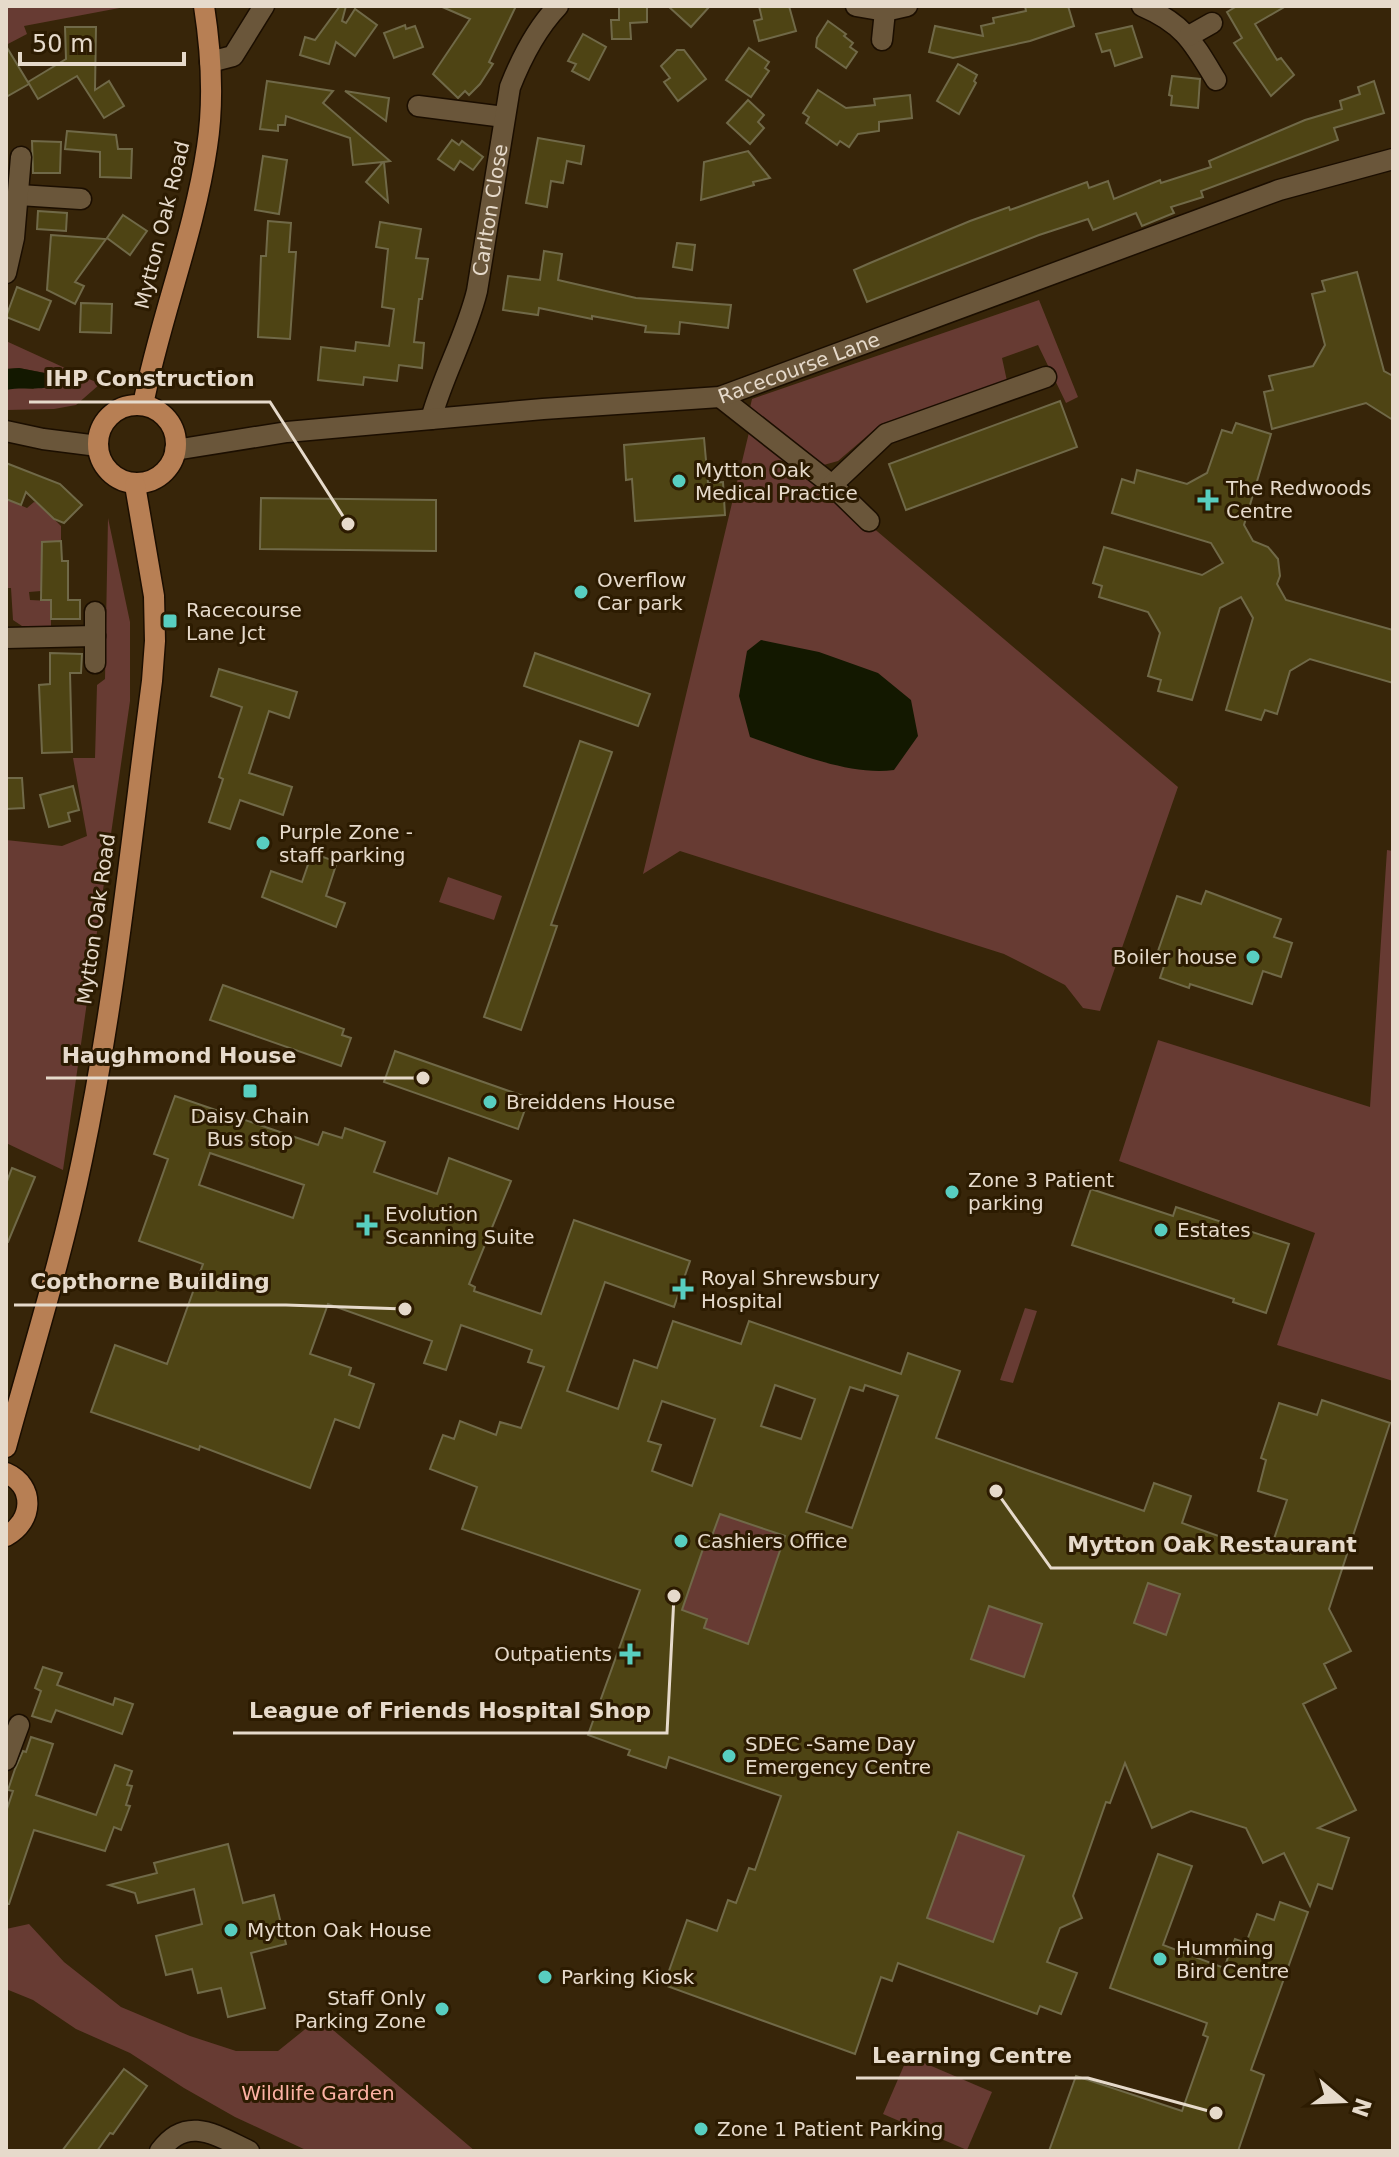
<svg xmlns="http://www.w3.org/2000/svg" width="1399" height="2157" viewBox="0 0 1399 2157" font-family="'DejaVu Sans',sans-serif">
<rect width="100%" height="100%" fill="#372509"/>
<g fill="#673b33">
<path d="M6 6H130L24 26 27 34 6 45Z"/>
<path d="M1039 300 1078 397 1066 403 1038 345 1002 358 1007 381 881 424 838 461 820 466 749 412 752 399Z"/>
<path d="M6 341 100 384 76 405 54 409 6 410V390L17 387 33 389 55 375 19 368 6 369Z"/>
<path d="M751 424 1178 787 1100 1011 1083 1008 1065 985 1004 954 680 851 643 874Z"/>
<path d="M6 499 27 508 34 502 38 503 61 526V541L43 542 41 591 29 592 30 600 51 601V626H22L13 620 11 588H6Z"/>
<path d="M108 518 130 622V701L63 1170 6 1143V840L62 846 87 836 73 758H95L97 685 105 679Z"/>
<path d="M1387 850 1393 851V1381L1277 1345 1315 1233 1119 1161 1158 1040 1370 1107Z"/>
<path d="M448 877 502 896 494 920 439 902Z"/>
<path d="M1025 1308 1037 1311 1013 1383 1000 1380Z"/>
<path d="M710 1510 785 1536 748 1644 704 1628 707 1619 682 1610 705 1543 709 1544 716 1524Z"/>
<path d="M1148 1583 1180 1594 1166 1635 1134 1623Z"/>
<path d="M989 1606 1042 1624 1024 1677 971 1659Z"/>
<path d="M958 1832 1024 1856 993 1942 927 1918Z"/>
<path d="M29 1924 64 1962 121 2007 190 2036 236 2051H278L319 2018 475 2151H308L235 2117 184 2088 130 2053 76 2029 33 2000 6 1989V1929Z"/>
<path d="M908 2056 992 2092 967 2150 883 2114Z"/>
</g>
<g fill="#131800">
<path d="M19 368 55 375 59 380 57 384C41 392 23 386 6 390V369Z"/>
<path d="M761 640 819 652 878 673 911 700 918 736 894 770C849 776 793 752 750 737L739 696 747 651Z"/>
</g>
<g fill="#4e4414" stroke="#706948" stroke-width="2" fill-rule="evenodd">
<path d="M340 6H346L342 21 346 23 355 9 377 25 355 56 336 42 329 64 300 55 305 37 315 40Z"/>
<path d="M440 6H516L489 62 493 64 480 84 469 95 465 91 458 98 433 74 470 19Z"/>
<path d="M619 6H647V22L630 23 631 39H612L611 20H619Z"/>
<path d="M668 6H710L691 27Z"/>
<path d="M759 6H789L796 31 759 41 754 21 762 19Z"/>
<path d="M1025 6H1068L1074 26 1030 41 953 58 929 52 935 26 983 36 981 26 994 23 993 18 1026 11Z"/>
<path d="M1237 6H1286L1255 24 1277 60 1281 58 1294 75 1271 96 1234 43 1242 38 1227 12Z"/>
<path d="M828 21 846 34 844 36 853 43 850 47 857 52 846 68 816 47 817 38Z"/>
<path d="M405 25 406 29 415 26 423 47 394 58 384 33Z"/>
<path d="M1132 26 1142 57 1115 66 1110 50 1102 52 1096 34Z"/>
<path d="M65 27H96L95 90 109 81 124 106 104 118 77 76 38 99 28 82 66 59Z"/>
<path d="M583 34 606 47 589 80 572 71 576 64 568 61Z"/>
<path d="M6 46 29 84 6 97Z"/>
<path d="M749 48 769 62 765 68 769 71 751 97 726 80Z"/>
<path d="M677 50H684L706 79 678 101 664 82 670 78 661 66Z"/>
<path d="M958 64 977 75 974 81 976 83 959 114 937 101Z"/>
<path d="M1172 76 1200 79 1198 108 1171 105 1172 96 1169 95Z"/>
<path d="M267 81 333 91 323 103 390 161 384 162 388 202 366 182 383 162 353 165 350 138 286 116 285 125H278V131L260 129Z"/>
<path d="M1374 81 1384 113 1334 128 1338 140 1201 191 1203 197 1171 207 1174 213 1142 226 1136 213 1093 230 1088 219 1039 235 867 302 854 270 870 263 970 221 1009 207 1010 210 1087 182 1089 188 1108 181 1114 199 1160 180 1161 183 1211 167 1209 161 1305 120 1342 109 1340 101 1360 94 1358 87Z"/>
<path d="M818 90 846 108 875 105 874 99 910 95 912 118 879 122V131L858 134 849 147 840 141 837 145 806 123 809 117 803 113Z"/>
<path d="M345 91 389 98 386 121Z"/>
<path d="M748 100 764 115 758 122 764 128 750 144 727 123Z"/>
<path d="M67 131 116 135 118 149H132L131 178 100 177V152L65 149Z"/>
<path d="M538 138 584 146 581 164 567 161 563 183 551 181 547 207 526 203Z"/>
<path d="M452 140 459 145 462 141 483 157 473 170 460 161 454 170 438 159Z"/>
<path d="M32 141 61 142 60 173H33Z"/>
<path d="M748 151 770 178 753 182 754 185 701 200 704 162Z"/>
<path d="M263 156 287 160 279 214 255 210Z"/>
<path d="M38 211 67 213 66 231 37 229Z"/>
<path d="M123 215 147 231 130 255 107 238Z"/>
<path d="M268 221 291 223 289 252H296L290 339 258 337 261 256H266Z"/>
<path d="M380 222 421 229 416 258 428 259 422 299H419L414 342 424 343 422 368 399 365 397 381 364 377 363 385 318 380 321 347 355 351 356 342 389 346 394 309 382 307 388 249 376 247Z"/>
<path d="M51 235 106 239 75 282 84 286 75 304 47 290Z"/>
<path d="M677 243 695 245 692 270 673 267Z"/>
<path d="M544 251 562 254 558 280 636 298 731 305 728 328 680 322 679 334 645 332 646 326 592 316V319L539 308 538 315 503 310 508 276 540 280Z"/>
<path d="M1357 272 1384 371 1393 376V420L1366 403 1272 429 1264 392 1273 390 1269 376 1313 366 1325 345 1312 294 1325 291 1322 281Z"/>
<path d="M17 287 51 301 39 330 6 317Z"/>
<path d="M81 303 112 304 111 333 80 332Z"/>
<path d="M1060 401 1077 447 906 510 889 464Z"/>
<path d="M1236 423 1271 434 1244 525 1253 541 1268 547 1278 559 1280 576 1277 584 1286 600 1393 630V683L1310 659 1290 671 1277 714 1265 710 1261 720 1226 710 1253 618 1241 597 1220 608 1192 700 1158 691 1161 680 1148 676 1160 633 1148 612 1099 597 1102 586 1093 583 1104 547 1202 575 1223 563 1211 543 1112 513 1122 479 1134 483 1137 470 1187 484 1207 473 1222 430 1232 433Z"/>
<path d="M704 438 708 483 723 482 725 515 635 521 632 479 626 480 624 445Z"/>
<path d="M6 463 60 484 82 505 64 523 54 519 26 492 21 505 6 499Z"/>
<path d="M261 498 436 500V551L260 549Z"/>
<path d="M61 541 62 561H68V600H80V619H51V600H41L42 542Z"/>
<path d="M50 653 82 654 81 673H70L72 752 42 753 39 685 50 684Z"/>
<path d="M535 653 650 694 638 726 524 686Z"/>
<path d="M219 669 297 692 289 718 269 711 249 773 292 787 283 815 240 800 230 829 209 822 223 779 219 777 242 707 211 696Z"/>
<path d="M580 741 612 752 551 925 557 926 521 1030 484 1017Z"/>
<path d="M6 778H22L24 808 6 809Z"/>
<path d="M73 786 79 810 68 813 70 821 49 827 40 795Z"/>
<path d="M312 853 337 862 326 896 345 903 336 927 262 897 271 871 302 882Z"/>
<path d="M1206 891 1281 919 1274 937 1292 943 1281 977 1263 971 1252 1004 1190 984 1189 988 1160 978 1168 954 1158 951 1177 896 1201 904Z"/>
<path d="M223 985 344 1029 342 1035 351 1038 341 1066 210 1020Z"/>
<path d="M395 1051 529 1098 518 1129 384 1082Z"/>
<path d="M175 1096 318 1145 323 1132 342 1138 345 1128 385 1142 374 1172 437 1194 449 1158 511 1181 469 1284 475 1287 474 1291 541 1314 574 1220 690 1261 674 1307 605 1282 567 1391 618 1409 634 1360 657 1368 673 1321 741 1344 749 1321 901 1374 908 1353 960 1371 936 1438 1144 1511 1154 1483 1191 1496 1182 1523 1269 1554 1287 1500 1258 1491 1266 1460 1261 1458 1279 1403 1317 1415 1322 1400 1390 1423 1329 1609 1351 1651 1324 1664 1336 1688 1303 1704 1356 1810 1318 1828 1349 1838 1332 1889 1318 1884 1310 1906 1284 1853 1263 1863 1246 1828 1191 1811 1152 1828 1125 1763 1110 1803 1106 1802 1073 1896 1082 1918 1060 1928 1047 1962 1077 1973 1061 2014 1040 2006 1037 2014 898 1963 892 1981 881 1977 855 2054 664 1985 687 1920 717 1931 728 1900 736 1903 749 1868 755 1870 781 1796 669 1757 666 1768 628 1755 630 1750 588 1735 640 1590 462 1529 477 1487 430 1469 443 1435 454 1439 460 1421 496 1435 500 1422 521 1428 544 1367 528 1362 532 1350 461 1325 446 1370 424 1363 432 1341 328 1304 310 1354 351 1368 349 1375 374 1384 359 1428 335 1419 310 1488 200 1446 199 1450 91 1412 115 1345 167 1364 203 1264 139 1241 168 1159 154 1154ZM210 1153 304 1185 293 1218 199 1185ZM775 1385 815 1399 801 1439 761 1426ZM865 1385 898 1396 852 1528 806 1512 850 1387 863 1391ZM662 1401 715 1419 692 1486 652 1471 661 1445 648 1441ZM720 1514 785 1536 748 1644 704 1628 707 1619 682 1610 705 1543 709 1544ZM1148 1583 1180 1594 1166 1635 1134 1623ZM989 1606 1042 1624 1024 1677 971 1659ZM958 1832 1024 1856 993 1942 927 1918Z"/>
<path d="M12 1168 35 1177 8 1242H6V1184Z"/>
<path d="M1091 1189 1173 1216 1176 1207 1289 1244 1266 1313 1233 1302 1234 1299 1072 1245Z"/>
<path d="M43 1667 62 1673 57 1685 113 1705 115 1698 133 1704 122 1734 56 1710 51 1722 32 1716 41 1691 35 1688Z"/>
<path d="M31 1737 53 1744 36 1795 96 1815 115 1765 132 1771 127 1785 132 1786 126 1805 130 1806 121 1830 114 1827 105 1851 34 1830 9 1904H6V1812L13 1791 8 1790 15 1769 23 1751 26 1752Z"/>
<path d="M228 1844 243 1903 274 1895 286 1944 251 1953 265 2008 228 2017 221 1988 198 1993 192 1969 166 1975 156 1936 202 1924 194 1889 138 1903 135 1893 109 1885 157 1873 154 1863Z"/>
<path d="M1158 1854 1192 1866 1163 1945 1224 1968 1235 1939 1246 1943 1257 1914 1274 1920 1280 1902 1308 1912 1251 2070 1264 2075 1238 2151H1049L1076 2076 1182 2111 1208 2037 1203 2035 1207 2023 1110 1988Z"/>
<path d="M124 2069 147 2086 113 2134 110 2133 97 2151H62Z"/>
</g>
<g fill="none" stroke-linecap="round" stroke-linejoin="round">
<g stroke="#1b0e00" stroke-width="23">
<g id="minor">
<path d="M856 6 885 11 907 6"/>
<path d="M1142 6C1184 24 1193 42 1216 80"/>
<path d="M1189 36 1212 23"/>
<path d="M882 40 885 11"/>
<path d="M210 62 233 56 264 6"/>
<path d="M418 106 504 117"/>
<path d="M19 195 81 199"/>
<path d="M6 273 14 238 21 157"/>
<path d="M720 397 832 485 869 521"/>
<path id="s1" d="M431 419C443 375 466 336 477 291L510 87C521 59 537 28 558 6"/>
<path d="M6 431 43 439 98 446"/>
<path id="s2" d="M175 450 287 432 543 409 720 397 1279 190 1393 159"/>
<path d="M832 485 886 434 1046 377"/>
<path d="M6 638 95 636"/>
<path d="M95 663V612"/>
<path d="M6 1760 19 1725"/>
<path d="M160 2151C187 2114 217 2136 249 2151"/>
</g>
</g>
<g stroke="#1b0e00" stroke-width="23">
<g id="major">
<circle cx="137" cy="444" r="39"/>
<path d="M143 405C160 318 194 235 207 147 214 102 211 51 204 6"/>
<path d="M6 1447C32 1352 62 1257 82 1160 115 1003 131 841 152 681L155 641 154 596 135 485"/>
<path d="M6 1473C36 1486 33 1522 6 1536"/>
</g>
</g>
<use href="#minor" stroke="#6a563a" stroke-width="20"/>
<use href="#major" stroke="#b77f54" stroke-width="20"/>
</g>
<g fill="#58cec0" stroke="#2c1b01" stroke-width="3">
<circle cx="679" cy="481" r="8"/>
<path d="M1204 488h8v8h8v8h-8v8h-8v-8h-8v-8h8z"/>
<circle cx="581" cy="592" r="8"/>
<rect x="162" y="613" width="16" height="16" rx="4"/>
<circle cx="263" cy="843" r="8"/>
<circle cx="1253" cy="957" r="8"/>
<rect x="242" y="1083" width="16" height="16" rx="4"/>
<circle cx="490" cy="1102" r="8"/>
<circle cx="952" cy="1192" r="8"/>
<path d="M363 1213h8v8h8v8h-8v8h-8v-8h-8v-8h8z"/>
<circle cx="1161" cy="1230" r="8"/>
<path d="M679 1277h8v8h8v8h-8v8h-8v-8h-8v-8h8z"/>
<circle cx="681" cy="1541" r="8"/>
<path d="M626 1642h8v8h8v8h-8v8h-8v-8h-8v-8h8z"/>
<circle cx="729" cy="1756" r="8"/>
<circle cx="231" cy="1930" r="8"/>
<circle cx="1160" cy="1959" r="8"/>
<circle cx="545" cy="1977" r="8"/>
<circle cx="442" cy="2009" r="8"/>
<circle cx="701" cy="2129" r="8"/>
</g>
<g text-anchor="middle" dominant-baseline="central" stroke-width="6" stroke-linejoin="round" paint-order="stroke">
<g font-size="20" fill="#e6dacb" stroke="#2c1b01">
<text stroke="none"><textPath href="#s1" startOffset="218">Carlton Close</textPath></text>
<text transform="translate(162 225) rotate(-76)">Mytton Oak Road</text>
<text stroke="none"><textPath href="#s2" startOffset="632">Racecourse Lane</textPath></text>
<text transform="translate(96 919) rotate(-82)">Mytton Oak Road</text>
</g>
<g font-size="20" fill="#e6dacb" stroke="#2c1b01" text-anchor="start">
<text x="695" y="470">Mytton Oak<tspan x="695" dy="23">Medical Practice</tspan></text>
<text x="1226" y="488">The Redwoods<tspan x="1226" dy="23">Centre</tspan></text>
<text x="597" y="580">Overflow<tspan x="597" dy="23">Car park</tspan></text>
<text x="186" y="610">Racecourse<tspan x="186" dy="23">Lane Jct</tspan></text>
<text x="279" y="832">Purple Zone -<tspan x="279" dy="23">staff parking</tspan></text>
<text x="1237" y="957" text-anchor="end">Boiler house</text>
<text x="506" y="1102">Breiddens House</text>
<text x="250" y="1116" text-anchor="middle">Daisy Chain<tspan x="250" dy="23">Bus stop</tspan></text>
<text x="968" y="1180">Zone 3 Patient<tspan x="968" dy="23">parking</tspan></text>
<text x="385" y="1214">Evolution<tspan x="385" dy="23">Scanning Suite</tspan></text>
<text x="1177" y="1230">Estates</text>
<text x="701" y="1278">Royal Shrewsbury<tspan x="701" dy="23">Hospital</tspan></text>
<text x="697" y="1541">Cashiers Office</text>
<text x="612" y="1654" text-anchor="end">Outpatients</text>
<text x="745" y="1744">SDEC -Same Day<tspan x="745" dy="23">Emergency Centre</tspan></text>
<text x="247" y="1930">Mytton Oak House</text>
<text x="1176" y="1948">Humming<tspan x="1176" dy="23">Bird Centre</tspan></text>
<text x="561" y="1977">Parking Kiosk</text>
<text x="426" y="1998" text-anchor="end">Staff Only<tspan x="426" dy="23">Parking Zone</tspan></text>
<text x="717" y="2129">Zone 1 Patient Parking</text>
</g>
<g font-size="20" fill="#fdb2a4" stroke="#2c1b01">
<text x="318" y="2093">Wildlife Garden</text>
</g>
</g>
<path fill="none" stroke="#e6dacb" stroke-width="3" d="M348 524L270 402H29M423 1078L313 1078H46M405 1309L286 1305H14M996 1491L1051 1568H1373M674 1596L667 1733H233M1216 2113L1088 2078H856"/>
<g fill="#e6dacb" stroke="#2c1b01" stroke-width="3">
<circle cx="348" cy="524" r="8"/>
<circle cx="423" cy="1078" r="8"/>
<circle cx="405" cy="1309" r="8"/>
<circle cx="996" cy="1491" r="8"/>
<circle cx="674" cy="1596" r="8"/>
<circle cx="1216" cy="2113" r="8"/>
</g>
<g font-size="22" text-anchor="middle" font-weight="bold" fill="#e6dacb" stroke="#2c1b01" stroke-width="6" stroke-linejoin="round" paint-order="stroke">
<text x="150" y="386">IHP Construction</text>
<text x="179" y="1063">Haughmond House</text>
<text x="150" y="1289">Copthorne Building</text>
<text x="1212" y="1552">Mytton Oak Restaurant</text>
<text x="450" y="1718">League of Friends Hospital Shop</text>
<text x="972" y="2063">Learning Centre</text>
</g>
<rect width="1399" height="2157" fill="none" stroke="#e6dacb" stroke-width="16"/>
<g transform="translate(1343 2101) rotate(109)" stroke="#2c1b01" stroke-width="6" paint-order="stroke">
<path d="M0-6L14 30L0 20L-14 30Z" fill="#e6dacb"/>
<text y="-12" font-size="22" font-weight="bold" text-anchor="middle" fill="#e6dacb">N</text>
</g>
<path d="M20 52v12h164v-12" fill="none" stroke="#e6dacb" stroke-width="4"/>
<text x="32" y="52" font-size="24" fill="#e6dacb" stroke="#2c1b01" stroke-width="6" paint-order="stroke">50 m</text>
</svg>
